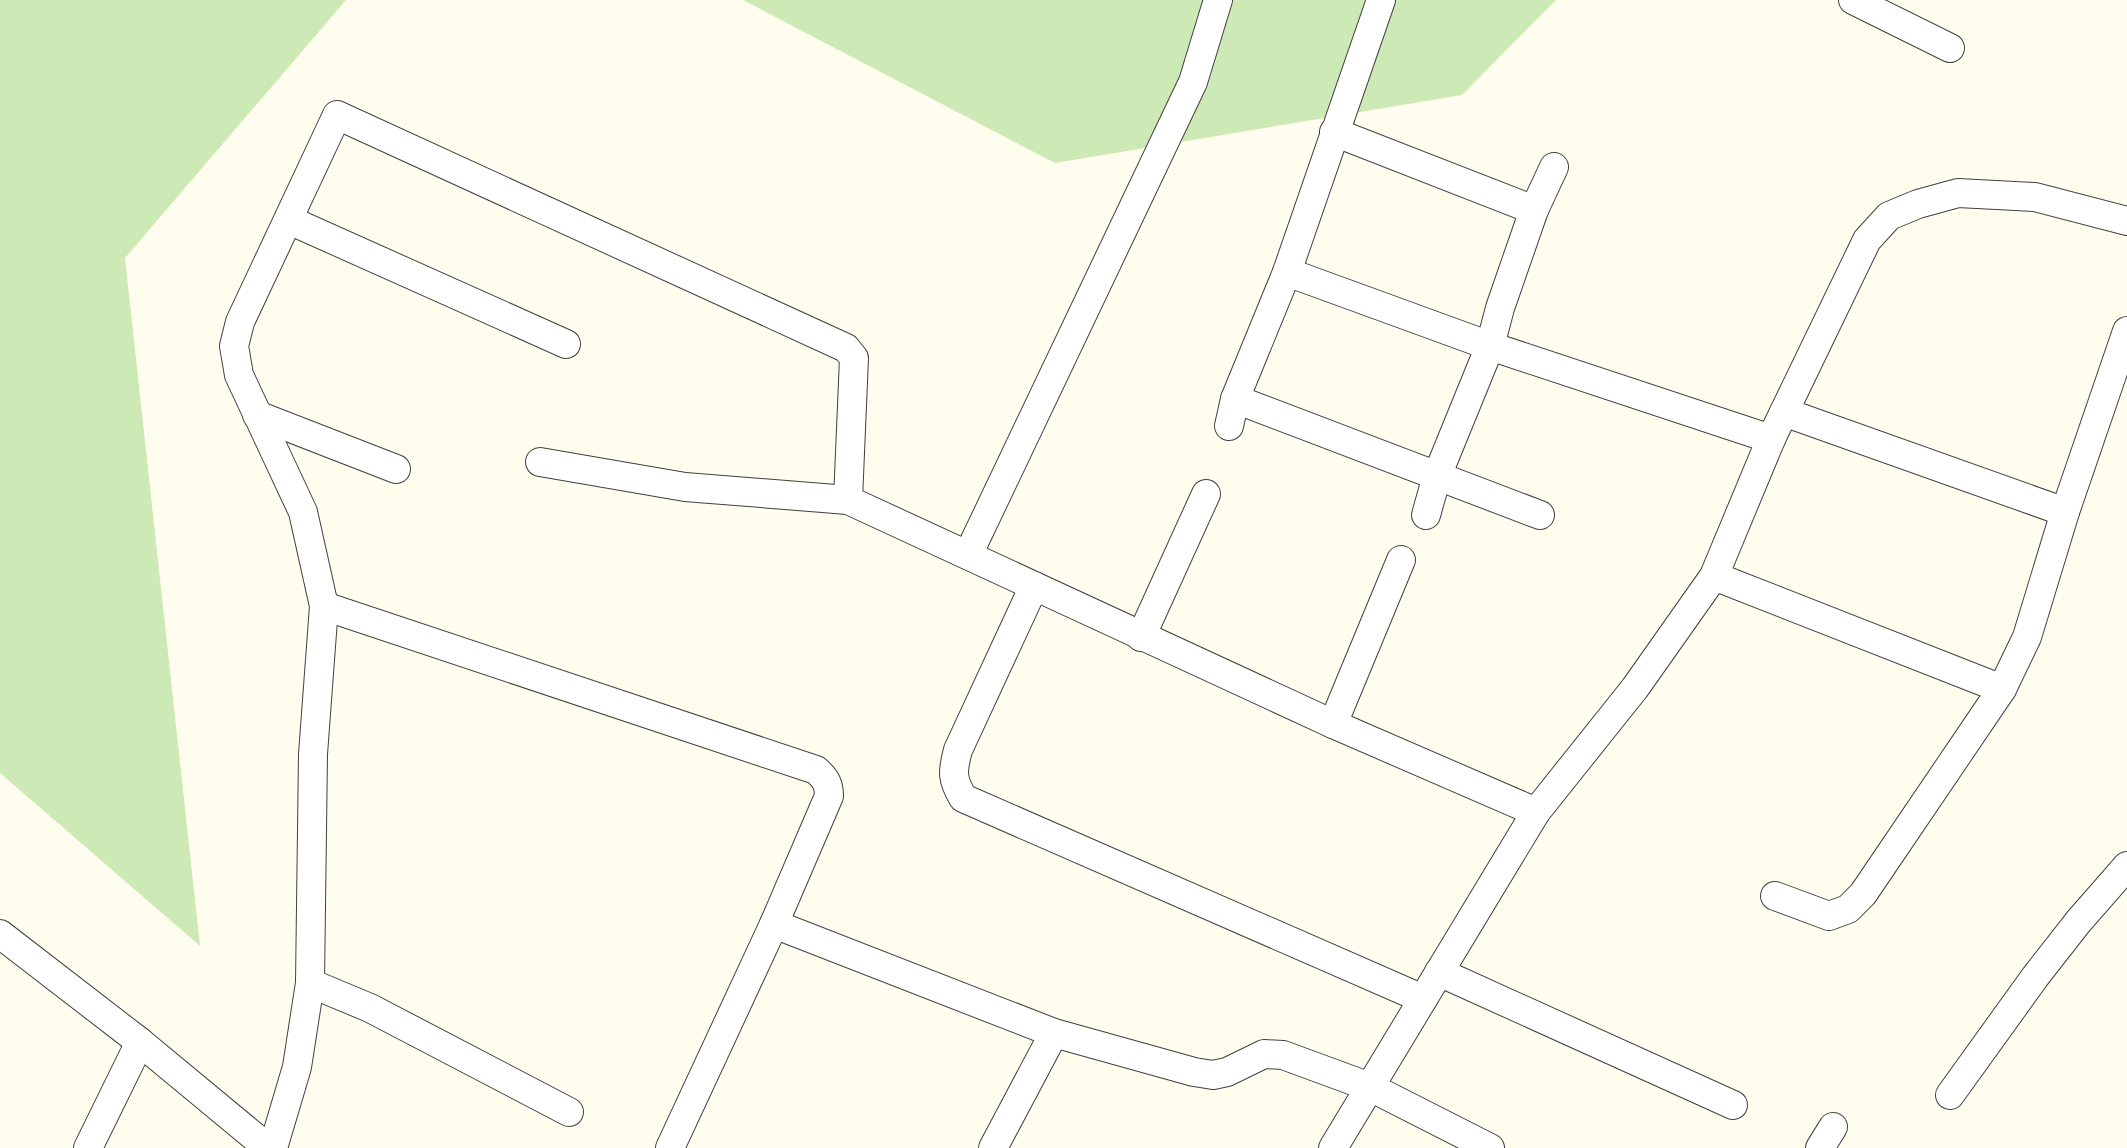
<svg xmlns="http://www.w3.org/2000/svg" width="2127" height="1148" viewBox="0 0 2127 1148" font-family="'Roboto Serif',serif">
<rect width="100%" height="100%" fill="#fffded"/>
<g fill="#cde9b6">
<path d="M0 0H346L125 258 200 946 0 773Z"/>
<path d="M743 0H1556L1462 95 1055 163Z"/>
</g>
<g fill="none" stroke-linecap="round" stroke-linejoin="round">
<g stroke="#404040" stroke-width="30">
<g id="minor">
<path d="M1853 0 1950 48"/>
<path d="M1334 132 1534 210"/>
<path d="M289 220 566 344"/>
<path d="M1287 272 1490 346 1771 439"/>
<path d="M1235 399 1540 515"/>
<path d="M1784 412 2065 512"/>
<path d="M257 415 396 469"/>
<path d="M1229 426 1235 399 1287 272 1381 0"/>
<path d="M540 462 685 487 848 500 1333 724 1536 812"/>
<path d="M1426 515 1437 476 1490 346 1500 308 1534 210 1554 167"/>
<path d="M968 555 1193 82 1218 0"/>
<path d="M1714 576 2002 689"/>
<path d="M1034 586 958 750C952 772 952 779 963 798L1423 999"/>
<path d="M324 606 816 770C825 778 829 783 829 796L774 924"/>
<path d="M1141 637 1206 494"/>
<path d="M1333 724 1401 560"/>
<path d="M1775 896 1829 916 1848 909 1863 894 2002 689 2027 637 2065 512 2127 331"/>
<path d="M1439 972 1733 1105"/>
<path d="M310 983 370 1008 569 1112"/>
<path d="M1950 1095 2035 977 2078 922 2127 866"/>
<path d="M88 1148 140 1042"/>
<path d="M273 1148 297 1067 310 983 313 754 324 606 303 512 239 375 234 346 240 322 337 115 846 348 854 358 848 500"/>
<path d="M670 1148 774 924 1054 1033 1194 1072 1213 1075 1227 1072 1264 1054 1283 1055 1370 1087 1490 1148"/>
<path d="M993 1148 1054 1033"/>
<path d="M1333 1148 1536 812 1635 688 1714 576 1771 439 1867 240 1889 216 1918 204 1958 193 2035 197 2127 221"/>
<path d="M1820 1148 1833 1127"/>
</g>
</g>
<g stroke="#404040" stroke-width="30">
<path id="tertiary" d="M0 934 140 1042 268 1148"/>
</g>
<use href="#minor" stroke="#fff" stroke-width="28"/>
<use href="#tertiary" stroke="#fff" stroke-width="28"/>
</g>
</svg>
